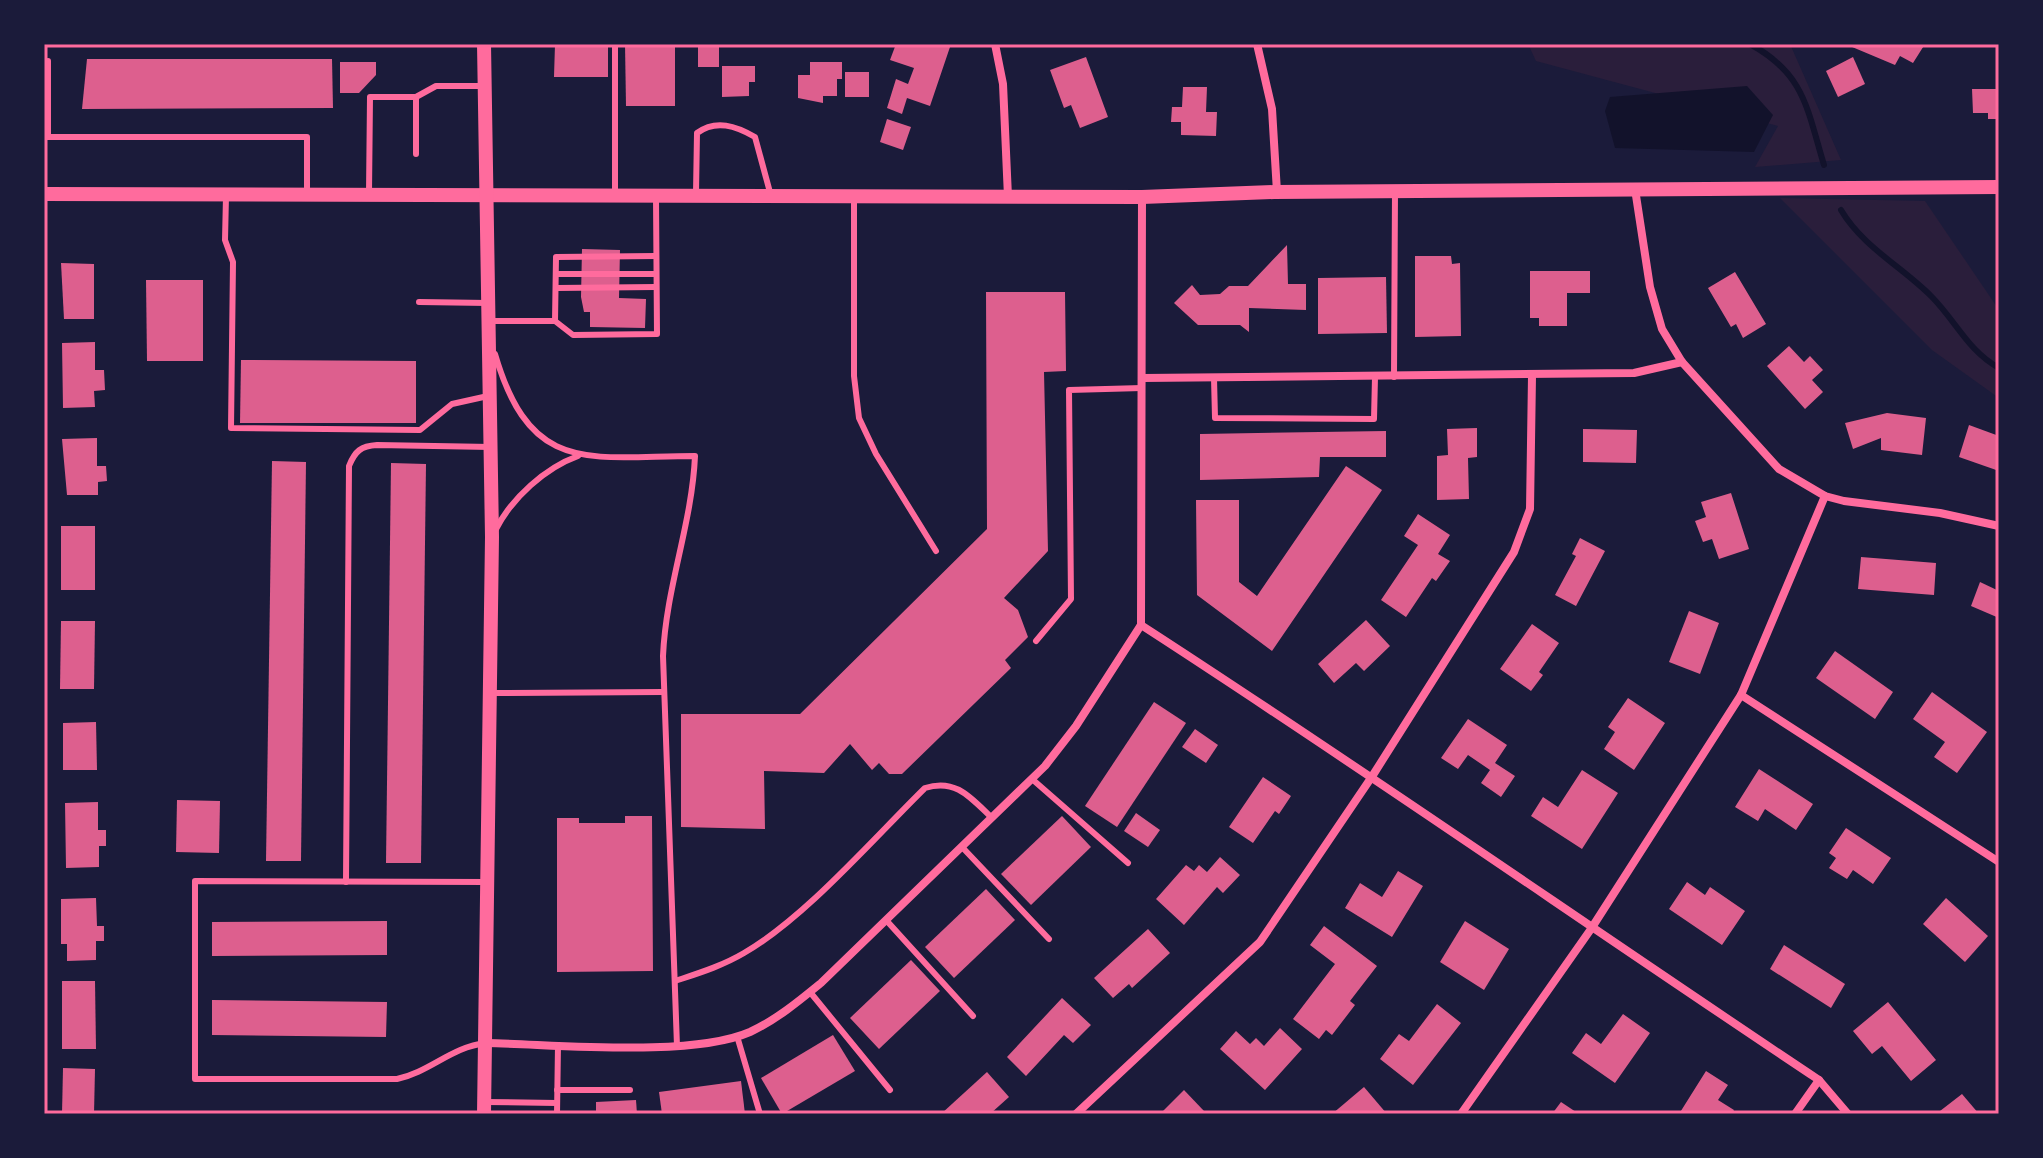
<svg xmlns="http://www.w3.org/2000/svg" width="2043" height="1158" viewBox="0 0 2043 1158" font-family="'Public Sans',sans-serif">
<rect width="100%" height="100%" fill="#1b1b3a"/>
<g fill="#2a1e3b">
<path d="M1528 44H1790L1841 160 1755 167 1778 126 1536 61Z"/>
<path d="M1780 198 1925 201 1999 310V398L1932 350Z"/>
</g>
<path fill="#12122b" d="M1747 86 1773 115 1754 152 1615 148 1605 111 1610 97Z"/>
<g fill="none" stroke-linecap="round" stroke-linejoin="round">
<g stroke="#12122b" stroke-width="6">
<path d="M1750 44C1805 74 1807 109 1824 165"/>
<path d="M1841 210C1863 247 1901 266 1931 296 1956 321 1968 351 1999 368"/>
</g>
</g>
<g fill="#dd5f8e">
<path d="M555 44H608V77H554Z"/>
<path d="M625 44H675V106H626Z"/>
<path d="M896 44 950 47 930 106 907 98 902 114 887 108 896 79 908 84 914 68 890 60Z"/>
<path d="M1845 44H1925L1913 63 1900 56 1895 65Z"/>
<rect x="698" y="45" width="21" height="22"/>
<path d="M1086 57 1108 117 1080 128 1071 105 1064 108 1050 70Z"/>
<path d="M1853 57 1865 84 1838 97 1826 71Z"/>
<path d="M87 59H332L333 108 82 109Z"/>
<path d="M340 62H376V75L359 93H340Z"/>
<path d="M810 62H842V79H837V96H823V103L798 98V75H810Z"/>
<path d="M722 66H755V82H749V96L722 97Z"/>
<rect x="845" y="72" width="24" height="25"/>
<path d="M1183 87H1207L1206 112H1217L1216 136 1181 135V122H1171L1172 107H1182Z"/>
<path d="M1972 89H1999V119H1988V113H1973Z"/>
<path d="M887 119 911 127 903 150 880 142Z"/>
<path d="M1287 245 1288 284H1306V310L1249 308V332L1240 325H1198L1174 303 1192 285 1200 295 1220 294 1229 286H1248Z"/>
<path d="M582 249 620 250 619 298 646 299 645 328 590 327V312H584L581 297Z"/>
<path d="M1415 256H1451L1452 264 1460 263 1461 336 1415 337Z"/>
<path d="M61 263 94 264V319H64Z"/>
<path d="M1530 271H1590V293H1567V326H1539V318H1530Z"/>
<path d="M1735 272 1766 324 1743 338 1736 324 1731 327 1708 288Z"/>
<path d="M1386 277 1387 333 1318 334V278Z"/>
<path d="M146 280H203V361H147Z"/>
<path d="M986 292H1065L1066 371 1044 372 1048 551 1004 598 1018 610 1028 637 1005 660 1011 668 902 774H889L879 763 872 770 850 744 824 773 764 771 765 829 681 827V714H800L987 529Z"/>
<path d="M95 342V370H104L105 390 94 391 95 407 63 408 62 343Z"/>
<path d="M1789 346 1804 362 1810 356 1823 370 1812 380 1823 392 1805 409 1767 366Z"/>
<path d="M241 360 416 361V423H240Z"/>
<path d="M1887 413 1926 418 1922 455 1881 450V438L1853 449 1845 423Z"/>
<path d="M1969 425 1999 436V471L1959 457Z"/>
<path d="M1477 428V457L1468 458 1469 499 1437 500V456L1448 455 1447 429Z"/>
<path d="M1583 429 1637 430 1636 463 1583 462Z"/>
<path d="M1386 431V457H1320L1319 477 1200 480V434Z"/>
<path d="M97 438V466H106L107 481 98 482V495H67L62 439Z"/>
<path d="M272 461 306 462 301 861H266Z"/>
<path d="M391 463 426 464 421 863H386Z"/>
<path d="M1346 466 1382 490 1272 651 1197 595 1196 500H1239V582L1257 596Z"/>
<path d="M1731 493 1749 549 1719 559 1712 539 1703 542 1695 521 1706 517 1701 502Z"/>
<path d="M1418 514 1450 535 1438 554 1450 561 1436 581 1432 578 1406 617 1381 600 1418 545 1404 536Z"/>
<rect x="61" y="526" width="34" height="64"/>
<path d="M1580 538 1605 551 1576 606 1555 595 1576 556 1572 554Z"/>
<path d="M1861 557 1936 563 1934 595 1858 589Z"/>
<path d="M1980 582 1999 591V618L1971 606Z"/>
<path d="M1689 611 1719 623 1700 674 1669 662Z"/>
<path d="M1366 620 1390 646 1364 671 1356 663 1334 683 1318 664Z"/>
<path d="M61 621H95L94 689H60Z"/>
<path d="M1532 624 1559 643 1539 672 1543 675 1531 691 1500 669Z"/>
<path d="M1835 651 1893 692 1875 719 1816 678Z"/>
<path d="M1932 692 1987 732 1957 773 1934 757 1945 742 1913 719Z"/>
<path d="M1628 698 1665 723 1634 770 1604 749 1615 732 1608 727Z"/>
<path d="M1154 702 1186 723 1117 827 1085 806Z"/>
<path d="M1468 719 1507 745 1495 763 1515 776 1501 797 1481 783 1490 770 1468 755 1458 769 1441 758Z"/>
<path d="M96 722 97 770H63V723Z"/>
<path d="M1195 729 1218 745 1206 763 1182 747Z"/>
<path d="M1759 769 1813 804 1796 830 1765 809 1758 821 1735 807Z"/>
<path d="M1582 770 1618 793 1582 849 1531 816 1543 797 1558 807Z"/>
<path d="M1263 777 1291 796 1279 814 1275 811 1253 843 1229 827Z"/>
<path d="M177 800 220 801 219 853 176 852Z"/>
<path d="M98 802V830H106V846H99V867L66 868 65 803Z"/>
<path d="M1136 813 1160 830 1148 847 1124 831Z"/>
<path d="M625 816H652L653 971 557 972V818H579V823H625Z"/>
<path d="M1062 816 1091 847 1031 905 1001 874Z"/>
<path d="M1846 828 1891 858 1873 884 1853 870 1847 879 1829 868 1836 858 1829 853Z"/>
<path d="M1220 857 1240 875 1223 893 1217 887 1184 925 1156 899 1186 865 1194 871 1199 865 1207 872Z"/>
<path d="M1398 871 1423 886 1392 937 1345 908 1360 883 1382 897Z"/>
<path d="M1687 882 1705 895 1710 887 1745 911 1722 945 1669 909Z"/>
<path d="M986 889 1015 920 954 978 925 947Z"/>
<path d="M96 898 97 926H104V941H96V960L67 961V944H61V899Z"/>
<path d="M1946 898 1988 936 1965 962 1923 924Z"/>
<path d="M387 921V955L212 956V922Z"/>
<path d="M1465 921 1509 949 1484 990 1440 962Z"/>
<path d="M1324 926 1377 966 1350 1001 1355 1005 1332 1035 1326 1030 1319 1039 1293 1019 1335 964 1310 945Z"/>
<path d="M1148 929 1170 953 1132 988 1129 984 1113 998 1094 978Z"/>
<path d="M1784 945 1845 984 1831 1008 1770 969Z"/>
<path d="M911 960 940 991 879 1049 850 1018Z"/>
<path d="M62 981H95L96 1049H62Z"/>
<path d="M1062 998 1091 1025 1073 1043 1064 1035 1026 1076 1007 1057Z"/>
<path d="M212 1000 387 1002 386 1037 212 1035Z"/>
<path d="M1888 1002 1936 1060 1911 1081 1882 1046 1872 1054 1853 1031Z"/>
<path d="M1437 1004 1461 1023 1413 1085 1380 1059 1399 1034 1409 1041Z"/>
<path d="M1623 1014 1650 1033 1615 1083 1572 1053 1586 1033 1601 1044Z"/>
<path d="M1280 1028 1302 1049 1265 1090 1220 1049 1236 1031 1250 1044 1256 1038 1264 1046Z"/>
<path d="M833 1035 855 1071 782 1114 761 1078Z"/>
<path d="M63 1068 95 1069 94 1114H62Z"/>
<path d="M1706 1071 1728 1085 1718 1100 1734 1110 1732 1114H1679Z"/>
<path d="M987 1072 1009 1097 990 1114H941Z"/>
<path d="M741 1081 745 1114H662L659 1092Z"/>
<path d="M1364 1087 1387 1114H1332Z"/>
<path d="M1184 1090 1204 1111 1201 1114H1160Z"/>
<path d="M1962 1094 1979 1114H1942L1940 1111Z"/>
<path d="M636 1100 637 1114H596V1102Z"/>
<path d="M1561 1102 1579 1114H1552Z"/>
</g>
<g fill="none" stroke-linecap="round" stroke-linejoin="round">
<g stroke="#ff6b9d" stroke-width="6">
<path d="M91 44H95"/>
<path d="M416 97 436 86H485"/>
<path d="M44 137H307V194"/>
<path d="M48 137V61"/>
<path d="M369 193 370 97H416V154"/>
<path d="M696 193 697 133C716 119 736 126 755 137L771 196"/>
<path d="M226 196 225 240 233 262 231 428 420 430 452 404 488 396"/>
<path d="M615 196V44"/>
<path d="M854 197V376L859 418 876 454 936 551"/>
<path d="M556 274H656"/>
<path d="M556 288 656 287"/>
<path d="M419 302 488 303"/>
<path d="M489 321H555L556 257 656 256"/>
<path d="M555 321 573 335 657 334 656 197"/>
<path d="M495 354C531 477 590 456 695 456 692 524 666 587 663 656L677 1046"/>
<path d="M1394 377 1395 191"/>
<path d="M1214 378 1215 418 1374 419 1375 377"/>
<path d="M496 529C512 498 545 468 578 456"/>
<path d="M1036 641 1071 599 1069 390 1142 388"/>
<path d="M490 693 663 692"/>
<path d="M1032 779 1128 863"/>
<path d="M962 847 1049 939"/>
<path d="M346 882 349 466C355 451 361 446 377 445L491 447"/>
<path d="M886 920 973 1016"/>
<path d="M675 981C699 973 722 966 744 953 805 918 873 839 925 788 956 778 971 798 992 818"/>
<path d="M810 992 890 1090"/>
<path d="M737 1036 760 1114"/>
<path d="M486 1043C451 1047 430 1072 397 1079H195V881L487 882"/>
<path d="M557 1090H630"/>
<path d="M484 1102 557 1103"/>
<path d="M557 1114 558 1045"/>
</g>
<g stroke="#ff6b9d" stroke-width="8">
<path d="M995 44 1003 84 1008 197"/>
<path d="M1257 44 1272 109 1277 192"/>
<path d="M1635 189 1650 287 1662 329 1682 362 1779 469 1825 496 1844 501 1940 513 1999 526"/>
<path d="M1143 378 1634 373 1682 362"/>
<path d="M1141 625C1370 773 1592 929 1819 1080L1848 1114"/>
<path d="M1141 625 1142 197"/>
<path d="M1741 695 1999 862"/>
<path d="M486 1043C554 1044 690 1058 750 1032 776 1020 799 1001 821 983L1045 766 1076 726 1141 625"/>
<path d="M1076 1114 1260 942 1373 775 1514 552 1530 509 1532 376"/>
<path d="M1461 1114 1591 929 1741 695 1825 496"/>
<path d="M1795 1114 1819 1080"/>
</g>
<g stroke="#ff6b9d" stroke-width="14">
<path d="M44 194 1142 197 1274 192 1999 187"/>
<path d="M484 1114 492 537 484 44"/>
</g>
</g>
<rect width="2043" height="1158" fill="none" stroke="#1b1b3a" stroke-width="92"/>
<rect x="46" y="46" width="1951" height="1066" fill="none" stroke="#ff6b9d" stroke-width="3"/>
</svg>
